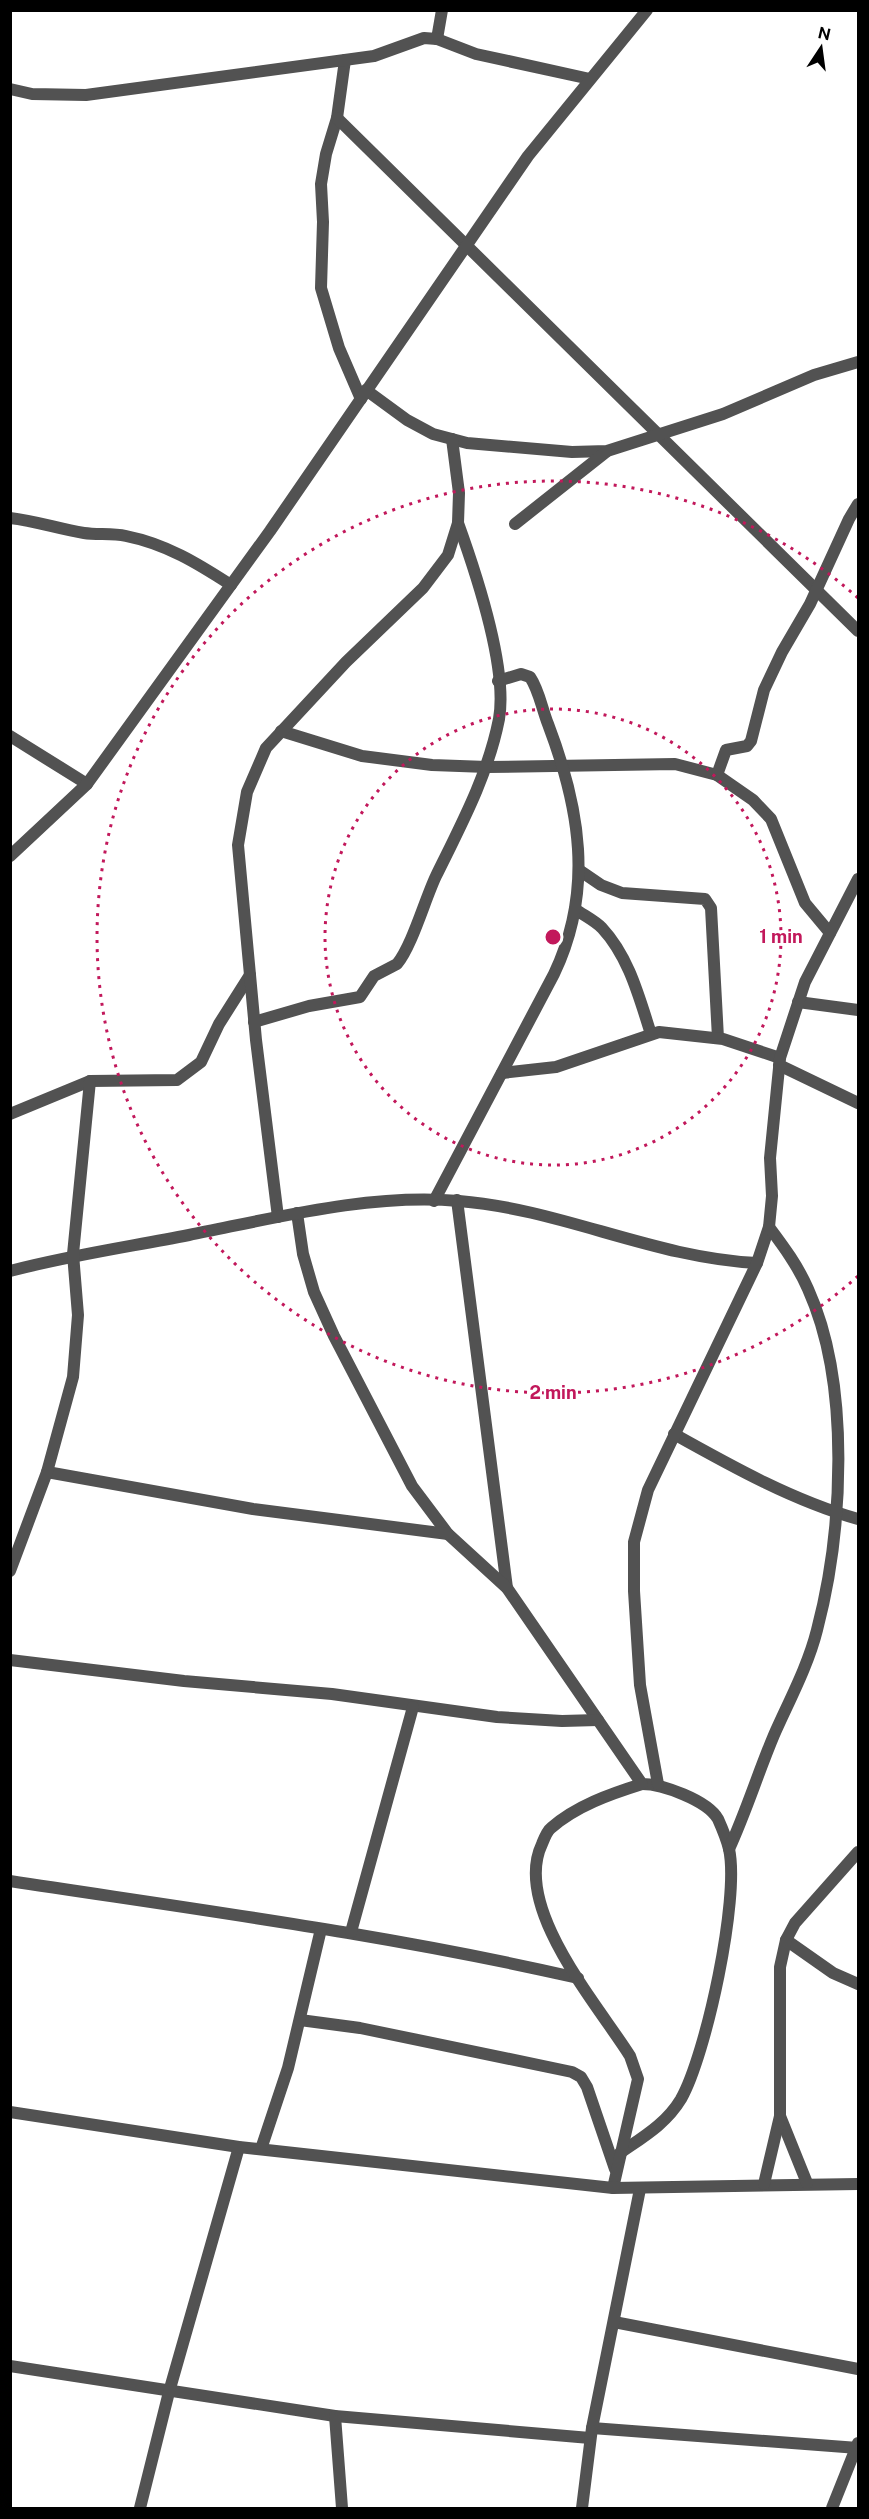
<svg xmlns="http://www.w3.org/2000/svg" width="869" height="2519" viewBox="0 0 869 2519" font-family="'Public Sans',sans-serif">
<rect width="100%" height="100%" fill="#fff"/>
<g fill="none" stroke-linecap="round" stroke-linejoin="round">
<g stroke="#525252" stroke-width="12">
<path d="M437 39 442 10"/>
<path d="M345 60 337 118 326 154 321 184 323 222 321 288 339 348 361 399"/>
<path d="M10 89 32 94 86 95 374 56 424 38 437 39 476 54 590 79"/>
<path d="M337 118 858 631"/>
<path d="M366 390 407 420 433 434 467 443 572 452 607 451 723 414 814 375 858 362"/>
<path d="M10 518C36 521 59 529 84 533 97 535 112 533 126 536 166 544 197 563 231 585"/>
<path d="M515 524 606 452"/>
<path d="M281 731 362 756 432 765 487 767 675 764 717 775 753 800 771 819 805 903 830 933"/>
<path d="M10 736 87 784"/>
<path d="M717 775 726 750 747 746 751 741 764 690 782 652 810 604 849 519 858 504"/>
<path d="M579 870 601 885 622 893 705 899 711 908 718 1038"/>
<path d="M575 909C583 915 594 920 602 928 629 957 639 997 651 1034"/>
<path d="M798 1002 858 1010"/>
<path d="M254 1022 309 1006 360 997 374 976 397 964C412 946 425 899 436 876 461 825 488 775 499 719 508 668 476 573 458 523"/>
<path d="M779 1065 858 1103"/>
<path d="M502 1073 556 1067 659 1032 723 1039 780 1058"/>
<path d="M10 1114 90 1081 177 1080 201 1062 219 1024 250 975"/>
<path d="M457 1200 507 1588"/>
<path d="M434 1201 554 974C594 890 580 808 548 724 542 709 539 690 530 677L521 674 498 681"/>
<path d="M297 1213 303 1254 314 1292 334 1336 412 1486 448 1534 507 1588 642 1784C662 1784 707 1800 718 1819 722 1828 727 1840 729 1849 740 1898 706 2055 681 2099 666 2124 643 2137 620 2153"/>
<path d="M278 1217 256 1040 238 845 247 792 266 748 346 662 423 588 448 555 458 523 459 493 452 439"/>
<path d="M10 1271C71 1255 128 1247 189 1235 275 1218 371 1193 459 1201 561 1209 654 1258 757 1263"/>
<path d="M674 1434C733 1467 794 1501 858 1519"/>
<path d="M47 1472 253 1509 448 1534"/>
<path d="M10 1571 47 1472 73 1377 78 1315 73 1254 90 1081"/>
<path d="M10 1660 184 1681 332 1694 497 1717 562 1721 598 1720"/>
<path d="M658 1784 640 1685 634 1591V1542L648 1490 757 1263 769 1227 772 1196 770 1158 780 1058 805 982 858 879"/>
<path d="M729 1849C746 1812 758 1773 774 1735 789 1701 808 1666 817 1630 843 1531 851 1384 808 1289 798 1266 784 1247 769 1227"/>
<path d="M10 1881C200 1910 391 1935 578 1978"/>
<path d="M351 1932 413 1707"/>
<path d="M786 1940 833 1973 858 1984"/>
<path d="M300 2020 360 2028 572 2072 581 2077 587 2087 615 2169"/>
<path d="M261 2149 288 2068 321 1929"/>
<path d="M613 2188 638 2079 630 2056C598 2005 512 1907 542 1844 544 1839 547 1831 551 1828 576 1806 610 1794 642 1784"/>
<path d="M614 2322 858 2369"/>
<path d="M10 2366 335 2416 590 2438"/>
<path d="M335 2416 342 2508"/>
<path d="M592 2428 858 2448"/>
<path d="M140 2508 169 2392 239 2147"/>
<path d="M582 2508 592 2428 640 2189"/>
<path d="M832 2508 858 2443"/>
</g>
<g stroke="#525252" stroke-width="12">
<path d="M10 856 87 784 270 531 528 156 647 10"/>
<path d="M10 2112 239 2147 613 2188 858 2184"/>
<path d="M780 2116 807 2183"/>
<path d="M764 2184 780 2116V1967L786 1940 795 1923 858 1852"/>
</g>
</g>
<g fill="none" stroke="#c2185b" stroke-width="3" stroke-dasharray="3 6">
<circle cx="553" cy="937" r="228"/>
<path d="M858 1276A456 456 0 1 1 858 598"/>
</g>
<circle cx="553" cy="937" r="9" fill="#c2185b" stroke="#fff" stroke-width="3"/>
<g font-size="18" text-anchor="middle" font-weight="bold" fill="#c2185b" stroke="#fff" stroke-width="4.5" stroke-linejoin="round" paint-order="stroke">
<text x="781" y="943">1 min</text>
<text x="553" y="1399">2 min</text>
</g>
<rect width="869" height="2519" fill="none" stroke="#000000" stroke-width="24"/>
<g transform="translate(821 48) rotate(13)" stroke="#ffffff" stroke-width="4.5" paint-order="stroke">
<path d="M0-4.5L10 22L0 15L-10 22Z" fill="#000000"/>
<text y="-9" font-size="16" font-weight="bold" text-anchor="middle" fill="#000000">N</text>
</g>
</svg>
